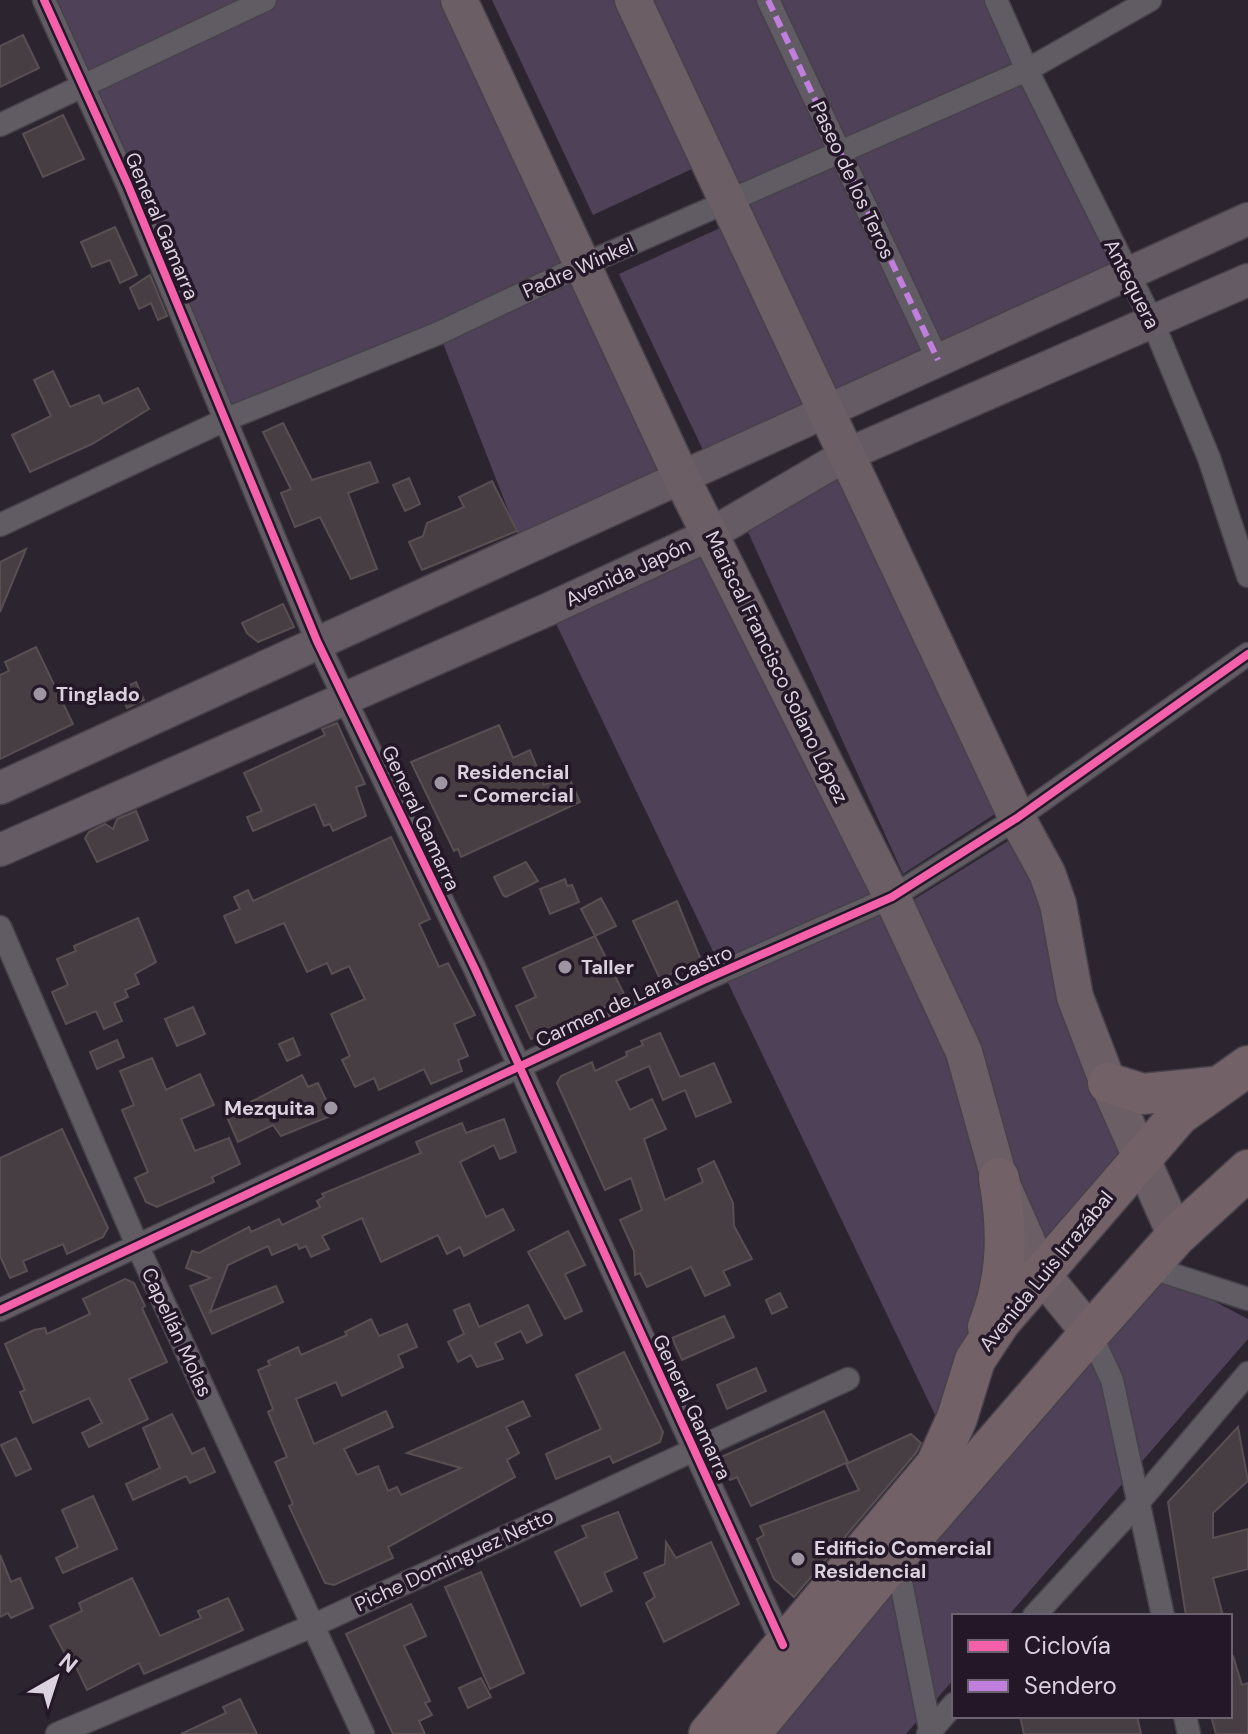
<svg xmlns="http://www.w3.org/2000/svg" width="1248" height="1734" viewBox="0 0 1248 1734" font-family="'DM Sans',sans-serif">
<rect width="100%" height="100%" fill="#2c242f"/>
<g fill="#4f4157">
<path d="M44 0H459L682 479 523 548 439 333 227 419Z"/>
<path d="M492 0H614L694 168 593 215Z"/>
<path d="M633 0H996L1126 275 824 410Z"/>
<path d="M720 228 804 404 703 450 619 274Z"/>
<path d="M838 477 995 814 903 874 743 521Z"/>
<path d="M711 534 892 897 1006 1217 948 1442 549 609Z"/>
<path d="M1008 841 1038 896 1124 1156 1046 1248 1011 1173 978 1050 913 900Z"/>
<path d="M1149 1267 1248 1319V1339L1008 1616H954V1679L906 1734H765Z"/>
</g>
<g fill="#463e42" stroke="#594f53" stroke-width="2">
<path d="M23 35 39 68 0 87V46Z"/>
<path d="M63 115 84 159 43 177 23 134Z"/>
<path d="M115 227 137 275 120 283 110 260 92 267 81 242Z"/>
<path d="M150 275 167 316 158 320 151 303 139 309 130 288Z"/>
<path d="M53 371 70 407 99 395 103 404 138 388 149 409 92 444 30 472 12 435 51 416 34 380Z"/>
<path d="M283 423 312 480 370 462 378 482 348 493 377 569 351 579 320 517 295 527 281 493 291 489 263 432Z"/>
<path d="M409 478 420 504 405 511 393 485Z"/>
<path d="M492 481 517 531 422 570 409 542 423 536 427 523 464 507 459 497Z"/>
<path d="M26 549 0 612V562Z"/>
<path d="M283 604 294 627 258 642 247 633 242 623Z"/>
<path d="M36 647 73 724 0 759V675L9 671 5 662Z"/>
<path d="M136 682 144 700 127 708 120 690Z"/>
<path d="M337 723 365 784 356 787 366 816 333 831 330 824 324 826 315 804 253 831 247 817 262 811 244 773 325 735 322 729Z"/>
<path d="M499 725 513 758 530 750 544 785 568 775 580 802 461 857 458 849 454 851 411 762Z"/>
<path d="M136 811 148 840 97 862 85 838 89 832 105 824 113 829 117 819Z"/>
<path d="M391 837 430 919 419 924 439 967 448 963 475 1015 454 1024 468 1056 458 1060 462 1071 431 1084 424 1069 379 1090 374 1078 355 1087 342 1060 350 1056 331 1014 365 999 349 966 332 974 327 963 307 972 284 923 236 943 224 916 240 909 234 897 248 890 253 901Z"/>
<path d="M526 862 538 881 506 897 503 895 494 877Z"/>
<path d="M565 879 567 886 572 885 579 902 550 914 540 889Z"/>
<path d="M601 898 616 926 595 936 581 909Z"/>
<path d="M677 901 701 960 660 979 633 921Z"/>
<path d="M138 918 156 962 135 974 139 984 125 990 128 997 114 1003 122 1021 104 1029 96 1011 66 1024 52 992 68 985 57 959 76 951 74 946Z"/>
<path d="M595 936 626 998 531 1039 516 1006 536 997 523 968Z"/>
<path d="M193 1007 205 1034 177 1046 165 1019Z"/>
<path d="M660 1033 680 1077 714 1063 731 1102 696 1117 685 1090 663 1100 649 1066 616 1081 630 1110 652 1099 666 1129 644 1139 665 1200 703 1182 698 1169 714 1161 733 1203 734 1226 752 1259 723 1271 730 1285 705 1296 691 1267 647 1287 640 1273 635 1275 634 1251 620 1220 642 1210 631 1178 605 1190 557 1083 561 1076 592 1062 595 1071 627 1056 626 1052 643 1045 641 1041Z"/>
<path d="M293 1038 300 1055 287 1061 279 1044Z"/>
<path d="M117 1040 124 1057 97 1069 90 1052Z"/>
<path d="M152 1058 166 1090 200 1074 208 1092 214 1105 181 1119 195 1151 229 1138 240 1164 212 1177 214 1182 157 1207 146 1202 135 1178 148 1172 122 1110 134 1105 120 1071Z"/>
<path d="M302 1075 308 1087 318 1083 333 1115 281 1136 273 1125 238 1142 226 1115Z"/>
<path d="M504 1119 516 1152 500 1159 494 1145 460 1162 486 1217 503 1209 514 1230 464 1256 460 1247 447 1254 438 1235 381 1262 362 1218 322 1236 329 1249 311 1257 306 1246 299 1249 297 1244 272 1255 268 1246 228 1265 210 1312 276 1286 283 1302 212 1334 190 1286 211 1278 186 1268 192 1251 199 1253 249 1227 251 1232 279 1219 282 1225 320 1207 317 1201 324 1197 322 1194 421 1153 416 1142 437 1133 462 1123 466 1133Z"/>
<path d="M62 1129 108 1228 103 1237 67 1254 63 1244 23 1261 27 1271 10 1278 0 1256V1158Z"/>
<path d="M568 1231 585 1265 565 1274 582 1311 565 1319 528 1252Z"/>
<path d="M125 1279 134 1283 145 1306 142 1308 167 1362 129 1379 148 1419 89 1447 82 1433 102 1423 89 1398 33 1423 20 1392 25 1390 5 1344 34 1330 45 1328 47 1334 90 1314 83 1299Z"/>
<path d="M780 1293 787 1307 772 1314 766 1300Z"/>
<path d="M469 1304 479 1327 528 1305 542 1335 527 1343 521 1331 495 1343 503 1359 477 1367 471 1355 458 1362 448 1342 464 1334 454 1310Z"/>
<path d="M724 1316 734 1337 682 1360 672 1338Z"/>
<path d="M371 1319 379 1336 407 1324 417 1347 398 1355 403 1367 342 1396 336 1382 296 1399 314 1444 386 1411 393 1427 344 1449 357 1475 378 1466 388 1491 397 1487 401 1495 461 1468 407 1453 523 1401 530 1416 506 1427 519 1453 507 1460 515 1477 388 1547 393 1558 334 1585 325 1583 289 1506 293 1504 275 1462 287 1457 268 1412 273 1409 258 1370 270 1365 268 1361 298 1347 301 1355 347 1335 345 1332Z"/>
<path d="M624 1352 663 1432 660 1442 613 1463 610 1456 556 1479 546 1454 601 1429 576 1375Z"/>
<path d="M756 1368 766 1391 727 1409 717 1385Z"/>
<path d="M824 1411 848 1462 751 1506 737 1477 730 1480 719 1458Z"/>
<path d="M172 1414 192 1454 204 1448 215 1472 190 1483 186 1476 133 1500 126 1484 160 1468 143 1428Z"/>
<path d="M1238 1427 1248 1481 1213 1513V1538L1248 1529V1569L1213 1578 1223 1616H1186L1168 1502Z"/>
<path d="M911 1434 921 1443 916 1453 794 1597 774 1579 757 1539 764 1535 760 1526 859 1490 846 1464Z"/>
<path d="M16 1438 31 1469 16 1476 1 1445Z"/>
<path d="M93 1496 117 1549 63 1573 56 1558 78 1547 62 1510Z"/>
<path d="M618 1512 637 1558 604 1573 612 1591 581 1606 555 1552 587 1537 582 1526Z"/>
<path d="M666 1542 676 1558 711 1542 739 1604 664 1642 646 1603 655 1597 644 1573 665 1564Z"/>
<path d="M0 1555 11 1582 20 1578 33 1608 11 1618 8 1613 0 1617Z"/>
<path d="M481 1572 524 1673 490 1689 445 1587Z"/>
<path d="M132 1578 160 1636 201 1618 198 1611 228 1598 243 1630 144 1674 139 1663 87 1690 69 1652 65 1654 50 1626 82 1611 79 1603Z"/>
<path d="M411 1604 426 1636 404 1646 430 1701 425 1703 432 1715 419 1721 425 1734H393L346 1634Z"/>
<path d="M1230 1656H1233L1242 1685 1248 1683V1734H1216L1211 1716H1230Z"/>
<path d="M481 1678 491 1697 468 1708 459 1688Z"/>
<path d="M240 1699 257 1734H181L226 1713 223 1707Z"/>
<path d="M1020 1716H1137L1141 1734H1024Z"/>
</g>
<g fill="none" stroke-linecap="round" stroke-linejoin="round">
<g stroke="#47414a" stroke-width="25">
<g id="street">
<path d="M44 0 128 185 317 641 475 969 783 1645"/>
<path d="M768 0 938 360"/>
<path d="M996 0 1027 70 1153 323 1209 458 1248 576"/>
<path d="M0 125 265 0"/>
<path d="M0 525 227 419 439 333 585 264 1027 70 1150 0"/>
<path d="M0 927 138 1247 363 1734"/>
<path d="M1149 1267 1248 1299"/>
<path d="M0 1310 706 979 892 897 1017 818 1248 654"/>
<path d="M1090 1333 1112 1380 1163 1616"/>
<path d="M896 1557 931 1734"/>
<path d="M1034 1616 1138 1503 1248 1373"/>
<path d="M1185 1716 1189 1734"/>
<path d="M57 1734 312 1626 848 1379"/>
<path d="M928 1734 954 1704"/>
</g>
</g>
<g stroke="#47414a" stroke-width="35">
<g id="secondary">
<path d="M0 788 1248 219"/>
<path d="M0 850 549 609 711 534 846 455 1248 280"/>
</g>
</g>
<g stroke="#47414a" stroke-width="39">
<g id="primary">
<path d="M459 0 682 479 892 897 964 1052 999 1178 1041 1273 1090 1333"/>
<path d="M633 0 1017 818 1047 873 1058 904 1075 997 1108 1083 1176 1236"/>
</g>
</g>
<g stroke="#47414a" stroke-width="43">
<g id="highway">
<path d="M1108 1083 1143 1094 1213 1087"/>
<path d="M988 1327C1008 1277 1008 1230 999 1178"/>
<path d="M709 1734 936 1465 957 1418 975 1360 1000 1322 1179 1115 1248 1066"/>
<path d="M750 1734 896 1557 1090 1333 1176 1236 1248 1170"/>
</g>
</g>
<use href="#street" stroke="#615b64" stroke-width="22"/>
<use href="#secondary" stroke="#655b64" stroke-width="32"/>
<use href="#primary" stroke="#6b5e65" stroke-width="36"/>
<use href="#highway" stroke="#726167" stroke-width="40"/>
<path stroke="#c07fdc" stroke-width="6" stroke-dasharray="12 6" stroke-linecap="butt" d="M768 0 938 360"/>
<g stroke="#231728" stroke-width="13">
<g id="cycleway">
<path d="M44 0 128 185 317 641 475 969 783 1645"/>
<path d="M0 1310 706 979 892 897 1017 818 1248 654"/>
</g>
</g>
<use href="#cycleway" stroke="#f560ab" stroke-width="8"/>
</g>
<g fill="#9d95a1" stroke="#231728" stroke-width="3">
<circle cx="40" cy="694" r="8"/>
<circle cx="441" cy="783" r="8"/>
<circle cx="565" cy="967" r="8"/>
<circle cx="331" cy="1108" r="8"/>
<circle cx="798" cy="1559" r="8"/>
</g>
<g text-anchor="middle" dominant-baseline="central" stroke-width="7" stroke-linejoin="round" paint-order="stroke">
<g font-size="20" fill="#dad2de" stroke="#231728">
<text transform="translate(853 180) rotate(65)">Paseo de los Teros</text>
<text transform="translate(162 226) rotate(67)">General Gamarra</text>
<text transform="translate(578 268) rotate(-24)">Padre Winkel</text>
<text transform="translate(1132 284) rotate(63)">Antequera</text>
<text transform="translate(628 572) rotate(-25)">Avenida Japón</text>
<text transform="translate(777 667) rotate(64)">Mariscal Francisco Solano López</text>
<text transform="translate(421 818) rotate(65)">General Gamarra</text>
<text transform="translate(634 996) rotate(-25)">Carmen de Lara Castro</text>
<text transform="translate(1046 1271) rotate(-51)">Avenida Luis Irrazábal</text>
<text transform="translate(177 1332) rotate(65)">Capellán Molas</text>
<text transform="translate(692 1407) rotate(65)">General Gamarra</text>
<text transform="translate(454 1560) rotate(-25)">Piche Dominguez Netto</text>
</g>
<g font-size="20" font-weight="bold" fill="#dad2de" stroke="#231728" text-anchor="start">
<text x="56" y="694">Tinglado</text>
<text x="457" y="772">Residencial<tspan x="457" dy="23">- Comercial</tspan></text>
<text x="581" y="967">Taller</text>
<text x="315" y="1108" text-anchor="end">Mezquita</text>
<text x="814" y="1548">Edificio Comercial<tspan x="814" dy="23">Residencial</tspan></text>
</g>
</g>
<rect x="952" y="1614" width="280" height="104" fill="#231728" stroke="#6c6271" stroke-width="2"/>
<rect x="968" y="1640" width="40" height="12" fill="#f560ab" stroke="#6c6271" stroke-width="2"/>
<text x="1024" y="1654" font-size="24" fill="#dad2de">Ciclovía</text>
<rect x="968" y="1680" width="40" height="12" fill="#c07fdc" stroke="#6c6271" stroke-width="2"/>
<text x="1024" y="1694" font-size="24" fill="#dad2de">Sendero</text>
<g transform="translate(56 1678) rotate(39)" stroke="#231728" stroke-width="6" paint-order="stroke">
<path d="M0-6L14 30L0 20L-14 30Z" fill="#dad2de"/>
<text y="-12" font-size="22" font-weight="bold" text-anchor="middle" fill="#dad2de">N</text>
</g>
</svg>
